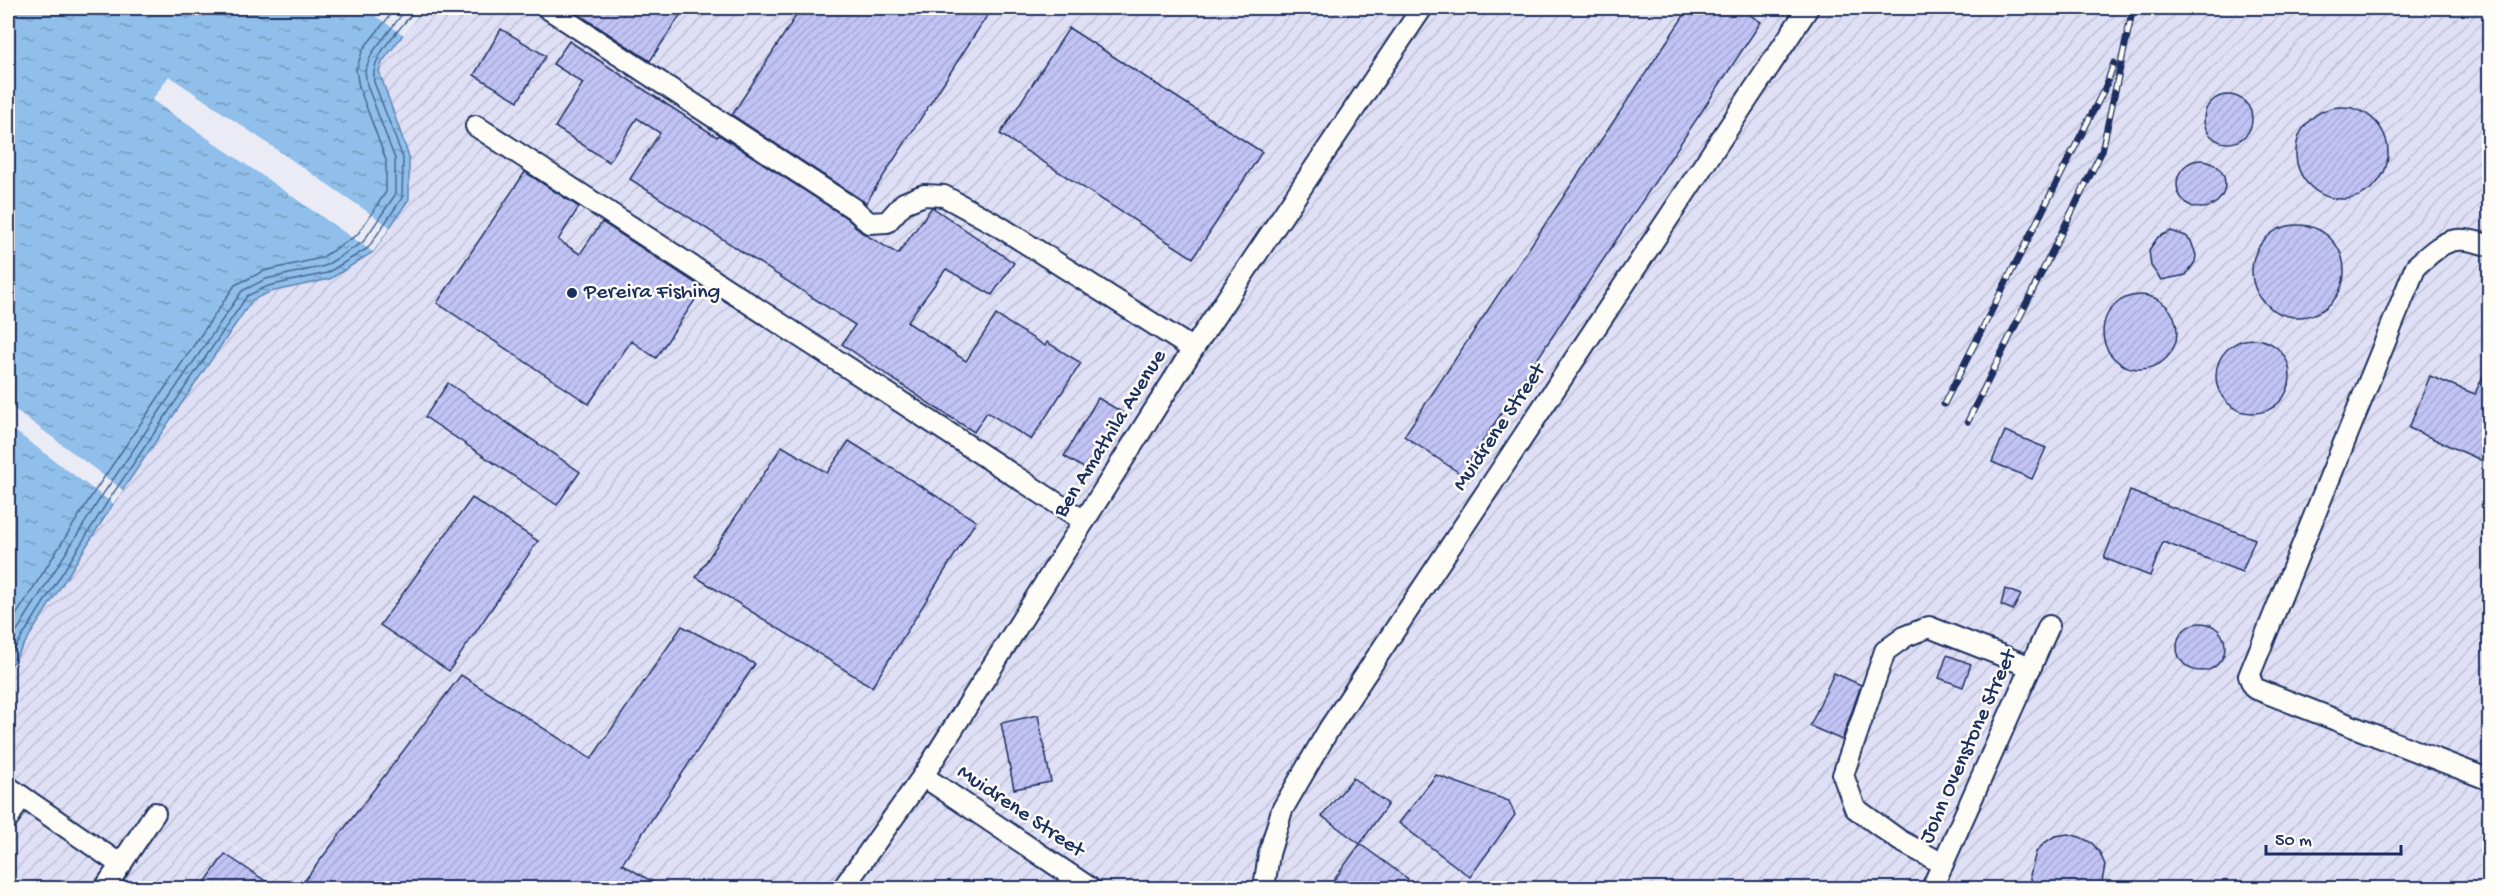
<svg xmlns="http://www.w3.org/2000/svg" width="2497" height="896" viewBox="0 0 2497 896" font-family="'Gochi Hand',sans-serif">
<defs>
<pattern id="industrial-furrows" width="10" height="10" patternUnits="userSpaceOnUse" patternTransform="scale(1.5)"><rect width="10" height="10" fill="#dfdff6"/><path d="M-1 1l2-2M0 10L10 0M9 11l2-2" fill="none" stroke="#bfc0d5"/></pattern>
<pattern id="water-ripples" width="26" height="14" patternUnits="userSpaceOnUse" patternTransform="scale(1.5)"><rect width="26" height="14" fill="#8fbfea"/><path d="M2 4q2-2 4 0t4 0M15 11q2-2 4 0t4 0" fill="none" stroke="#749cc1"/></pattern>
<pattern id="building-hatch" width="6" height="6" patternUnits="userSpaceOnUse" patternTransform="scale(1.5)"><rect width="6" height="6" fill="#c2c3f5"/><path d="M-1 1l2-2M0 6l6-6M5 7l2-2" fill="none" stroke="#a6a8d4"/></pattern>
</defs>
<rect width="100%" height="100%" fill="#ebebf6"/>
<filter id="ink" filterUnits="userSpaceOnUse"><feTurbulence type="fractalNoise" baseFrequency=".0167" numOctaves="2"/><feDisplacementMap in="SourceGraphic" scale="12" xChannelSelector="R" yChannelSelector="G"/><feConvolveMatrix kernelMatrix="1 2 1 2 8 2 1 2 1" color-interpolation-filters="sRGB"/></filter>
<g filter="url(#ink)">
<path fill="url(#industrial-furrows)" d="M423 8H2489V888H296L138 782 293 888H8V670L113 504 252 300 270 292 330 279 373 252 409 199 379 71 383 61Z"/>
<path fill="url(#water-ripples)" stroke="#6185b2" stroke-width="1.5" d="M8 8H423L383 61 379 71 409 157V199L373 252 330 279 270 292 252 300 113 504 8 670Z"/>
<g fill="#ebebf6">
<path d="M363 8H410L419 14 404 35Z"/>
<path d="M169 76 390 227 373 252 152 100Z"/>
<path d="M13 408 123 490 113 504 8 426V415Z"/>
</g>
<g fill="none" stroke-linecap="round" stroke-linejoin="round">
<g stroke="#496996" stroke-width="1.5">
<path d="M8 628 94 492 235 285 264 271 321 258 357 235 386 192V160L359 87 356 70 363 49 396 8"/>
<path d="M8 645 101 497 242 291 266 279 325 266 363 242 395 195V159L367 85 365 71 372 53 407 8"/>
<path d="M8 659 108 501 247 296 268 286 327 273 368 248 402 198 403 158 374 82C370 53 401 31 416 8"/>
</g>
</g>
<g fill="url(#building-hatch)" stroke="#1b2f5e" stroke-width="1.5">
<path d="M569 8H685L650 61Z"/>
<path d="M801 8H992L866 203 732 115Z"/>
<path d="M1689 8H1739L1761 22 1461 474 1404 436Z"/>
<path d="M1069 28 1262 152 1193 258 1000 134Z"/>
<path d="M501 29 546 56 518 101 474 75Z"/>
<path d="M569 41 717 137 719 135 847 218 861 232 898 254 932 207 1014 263 992 295 946 269 907 322 966 361 996 315 1045 346 1047 342 1081 363 1031 440 987 412 974 432 936 408 842 344 855 325 630 179 660 133 637 118 609 162 555 127 583 83 553 64Z"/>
<circle cx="2228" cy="119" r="24"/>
<circle cx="2342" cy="153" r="46"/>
<circle cx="2201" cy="184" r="24"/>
<path d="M525 172 579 207 558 240 580 254 602 222 703 288 656 358 631 341 589 404 437 303Z"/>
<circle cx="2298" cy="271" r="46"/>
<path d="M2171 231 2186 236 2191 241 2196 255 2195 262 2186 275 2161 280 2151 266 2149 250 2158 237Z"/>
<circle cx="2140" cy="332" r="37"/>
<circle cx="2253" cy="376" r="37"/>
<path d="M2490 360V464L2409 428 2430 376 2475 394Z"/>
<path d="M448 383 580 472 557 505 425 417Z"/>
<path d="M1098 398 1125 414 1090 472 1064 456Z"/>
<path d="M2005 431 2046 448 2032 479 1992 462Z"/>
<path d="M849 441 976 521 872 687 696 577 782 446 827 473Z"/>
<path d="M2130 491 2255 539 2242 572 2163 542 2150 576 2104 558Z"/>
<path d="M472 498 538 541 449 671 380 625Z"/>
<path d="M2005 589 2021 595 2013 610 2001 605Z"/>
<circle cx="2201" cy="647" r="24"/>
<path d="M682 626 755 664 622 864 663 888H299L461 675 591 759Z"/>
<path d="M1947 655 1971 664 1963 687 1939 678Z"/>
<path d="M1834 673 1861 685 1842 740 1810 726Z"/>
<path d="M1038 715 1051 782 1014 789 1001 723Z"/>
<path d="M1436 775 1509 801 1515 815 1470 877 1399 823Z"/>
<path d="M1353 778 1388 804 1360 844 1322 816Z"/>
<path d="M2068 834 2080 837 2092 843 2100 853 2105 865 2101 888H2034L2030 875 2036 852 2044 843 2055 836Z"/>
<path d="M1360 844 1408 879 1401 888H1328Z"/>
<path d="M225 854 276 888H201Z"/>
</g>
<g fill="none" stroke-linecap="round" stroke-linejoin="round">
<g stroke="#1b2f5e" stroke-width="24">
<g id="minor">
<path d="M547 8 854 209 869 223 887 222 904 203 924 195 944 196 997 225 1193 349"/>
<path d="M476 126 1084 521"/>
<path d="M2490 246C2451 232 2444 242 2416 266L2249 676 2254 688 2490 780"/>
<path d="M923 776 1090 888"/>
<path d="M8 787 121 865"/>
<path d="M8 819 21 796"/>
<path d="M1943 864 1899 840 1855 808 1843 775 1885 651 1906 636 1929 627 2031 667"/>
<path d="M105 888 155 813"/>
<path d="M843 888 923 776 1193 349 1422 8"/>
<path d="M1264 888 1269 854 1282 810 1329 729 1808 8"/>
<path d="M1932 888 2049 626"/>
</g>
</g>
<use href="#minor" stroke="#fdfcf7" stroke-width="20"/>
<g stroke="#1b2f5e" stroke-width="7">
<g id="rail">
<path d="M1944 404 2106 86 2114 63"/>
<path d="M1968 421 2102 151 2133 8"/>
</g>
</g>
<use href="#rail" stroke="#fdfcf7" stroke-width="4.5" stroke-dasharray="14" stroke-linecap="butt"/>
</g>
</g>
<circle fill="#1b2f5e" stroke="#fdfcf7" stroke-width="2" cx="572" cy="293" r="6"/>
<g text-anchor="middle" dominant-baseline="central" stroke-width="5" stroke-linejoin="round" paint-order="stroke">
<g font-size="22" fill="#1b2f5e" stroke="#fdfcf7" text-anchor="start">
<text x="584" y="293">Pereira Fishing</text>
</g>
<g font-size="22" fill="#1b2f5e" stroke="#fdfcf7">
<text transform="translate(1500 428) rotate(-56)">Muidrene Street</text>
<text transform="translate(1111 434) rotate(-58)">Ben Amathila Avenue</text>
<text transform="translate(1969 747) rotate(-66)">John Ovenstone Street</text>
<text transform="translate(1020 812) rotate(34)">Muidrene Street</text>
</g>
</g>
<rect width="2497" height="896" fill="none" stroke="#fdfcf7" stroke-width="30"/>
<rect x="15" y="15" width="2467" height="866" fill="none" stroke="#1b2f5e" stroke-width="2" filter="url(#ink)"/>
<path d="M2266 845v9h135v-9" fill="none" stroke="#1b2f5e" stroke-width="3"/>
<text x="2275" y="845" font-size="18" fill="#1b2f5e" stroke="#fdfcf7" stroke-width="4.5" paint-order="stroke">50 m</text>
</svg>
